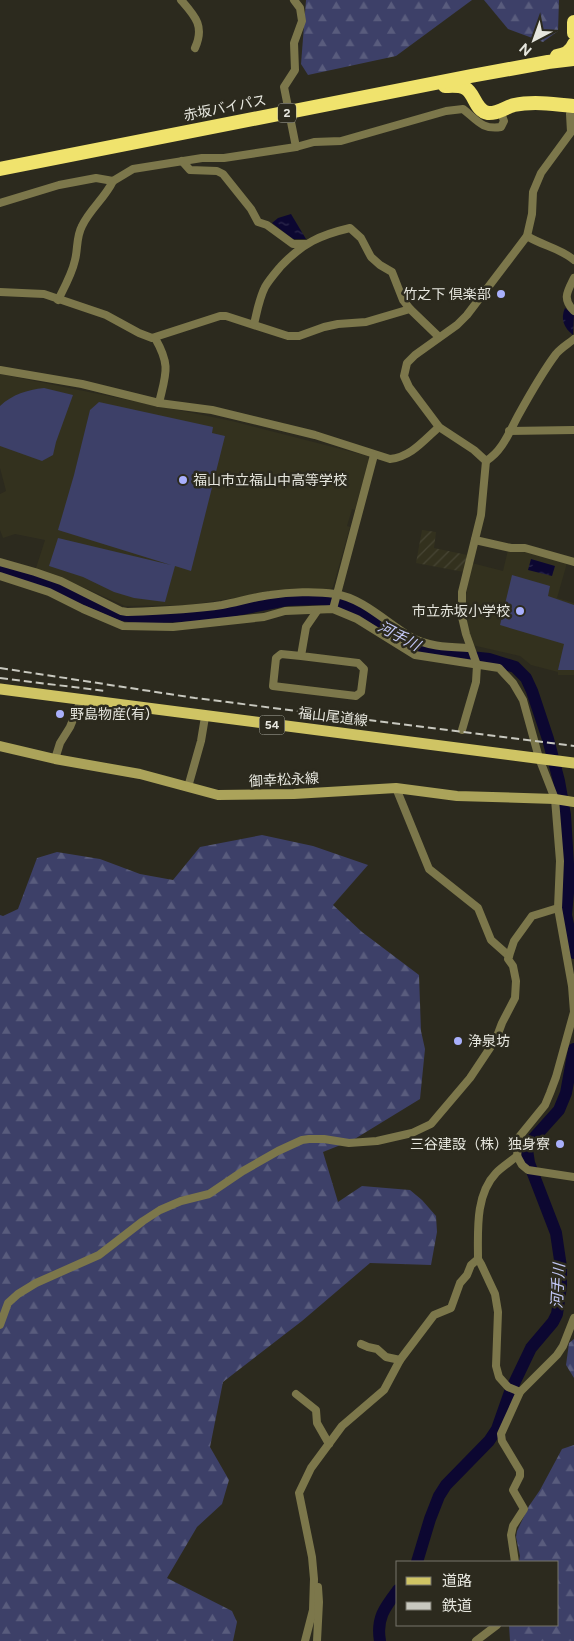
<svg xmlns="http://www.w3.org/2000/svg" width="574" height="1641" viewBox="0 0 574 1641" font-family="Figtree,'Noto Sans JP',sans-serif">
<defs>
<pattern id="industrial-furrows" width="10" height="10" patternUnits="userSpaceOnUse" patternTransform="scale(1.25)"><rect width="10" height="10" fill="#33311e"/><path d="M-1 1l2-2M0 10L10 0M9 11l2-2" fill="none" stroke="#474534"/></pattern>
<pattern id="forest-firs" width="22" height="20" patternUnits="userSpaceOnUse" patternTransform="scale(1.25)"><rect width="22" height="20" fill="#3d4068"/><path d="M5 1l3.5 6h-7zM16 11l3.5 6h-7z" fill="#595c7d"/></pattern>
<pattern id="water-ripples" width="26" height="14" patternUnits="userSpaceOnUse" patternTransform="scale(1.25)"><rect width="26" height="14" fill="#0c0731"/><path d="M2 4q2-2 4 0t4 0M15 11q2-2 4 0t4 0" fill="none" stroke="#2f2b4e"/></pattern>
</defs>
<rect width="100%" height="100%" fill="#2c2a1e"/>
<g fill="#33311e">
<path d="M0 374 232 421 368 456 369 459 355 510 352 509 347 526 350 527 333 587 330 590H286L189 605 125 606 58 576 36 568 45 540 15 534 3 538 0 530V494L6 491 0 468Z"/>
<path d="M508 550H522L567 563 557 598 574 603V675H558V672L531 665 520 656 472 645 466 620 465 600 472 563 503 571Z"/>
</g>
<path fill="url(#industrial-furrows)" d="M422 530 436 532 434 548 467 555 464 572 416 563Z"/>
<g fill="url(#forest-firs)">
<path d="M306 0H472L396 56 308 75 301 64Z"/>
<path d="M484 0H559L558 31 543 42 508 29Z"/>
<path d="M262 835 313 846 368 865 333 905 362 932 419 975 421 1031 425 1049 420 1099 353 1140 323 1152 338 1202 362 1186 410 1190 422 1200 436 1216 437 1232 431 1265 370 1263 302 1321 223 1382 210 1447 229 1480 222 1504 197 1527 167 1578 232 1611 237 1622 233 1641H0V915L3 916 18 909 37 858 57 852 100 859 140 874 173 880 200 847Z"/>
<path d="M574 1339V1378L566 1365 569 1343Z"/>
<path d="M574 1445V1641H510L509 1625H558V1562H519L520 1556 516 1537 517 1531 529 1506 540 1490 562 1449Z"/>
</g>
<g fill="#3d4068">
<path d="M44 388 73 395 56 442 53 455 42 461 0 446V406C13 394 27 390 44 388Z"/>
<path d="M99 402 213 427 212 433 225 436 191 571 175 566 165 602 134 598 114 592 83 577 49 566 58 538 171 565 58 530 74 475 90 410Z"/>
<path d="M512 575 550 586 548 596 574 605V670H558L564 644 500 625Z"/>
</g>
<g fill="url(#water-ripples)">
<path d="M291 214 306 239H293L272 223 278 218Z"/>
<path d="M565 308 574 314 573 335C564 328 560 319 565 308Z"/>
<path d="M531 559 555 566 552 576 528 570Z"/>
</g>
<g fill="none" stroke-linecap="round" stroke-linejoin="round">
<g stroke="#0c0731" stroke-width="12">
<path d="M0 567 43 581 122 615 145 618 216 614 287 600 321 599 341 602 365 614 398 638 416 648 433 653 489 659 515 667 526 678 532 691 548 739 559 781 565 815 569 881 566 915 574 953"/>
<path d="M417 1562 430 1519 439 1496 446 1485 489 1441 497 1429 510 1392 531 1348 553 1322 557 1314 561 1286V1267L556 1233 529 1163 527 1150 532 1140 559 1110 566 1093 574 1049"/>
<path d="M380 1641C376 1618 385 1607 398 1590"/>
</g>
<g stroke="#7c774b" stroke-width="8">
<path d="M181 0C195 16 205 26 195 48"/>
<path d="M294 0 300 8 302 21 294 43 295 70 284 87 296 147"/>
<path d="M182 161 190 170 217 171 223 174 251 209 258 222 267 225 293 244H306"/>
<path d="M0 203 59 185 96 178 113 181 133 169 202 158H224L296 147 314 142 341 141 446 111 463 109C477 120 482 130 501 127L504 121 500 110"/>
<path d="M527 236C543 246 560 248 574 260"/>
<path d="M574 278C567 292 562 299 574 311"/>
<path d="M0 292 44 294 106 315 139 333 152 338 220 316H226L288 336H299L324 327 338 324 366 322 410 309 439 337"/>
<path d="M58 300C64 288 72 274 75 260 78 249 76 237 82 226 90 209 105 198 113 181"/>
<path d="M254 324C257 312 259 299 265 287 269 280 276 272 281 266 303 243 320 235 350 228L361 238 371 257 380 265 392 272 403 300 410 309"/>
<path d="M155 338C171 366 166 373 159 403"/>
<path d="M0 370 82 384 159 403 212 410 315 435 390 459C411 457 424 440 439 427"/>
<path d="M509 431 574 430"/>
<path d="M486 461C503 451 510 430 519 414 529 396 544 370 556 354 561 348 568 344 574 339"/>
<path d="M475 540 511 548H525L574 562"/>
<path d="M0 562 35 572 61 581 121 611 127 612C158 611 190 610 222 605 238 602 254 597 270 595 289 592 316 591 335 594 363 598 388 624 411 637 428 647 450 647 470 648"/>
<path d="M0 576 49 592 83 609 123 626 173 627 264 617 285 611 333 609 357 619 415 655 499 668 513 683 523 700 539 758 555 799 560 861 558 908 572 986 574 1012 556 1077 550 1093 545 1105 519 1137 517 1156C510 1162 502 1167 496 1173 475 1195 478 1231 478 1259L471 1265 467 1275 460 1283 451 1308 434 1315 400 1360 384 1390 342 1426 311 1468 299 1493 312 1557 314 1579 313 1610 305 1641"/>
<path d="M333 609 374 455"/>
<path d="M301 656 281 654 276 658 273 686 356 696 361 692 364 669 358 663 301 656 306 627 317 611"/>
<path d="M462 730 476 682 477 665 466 634 462 617V592L481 515 486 461 474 450 439 427 409 387 404 376 407 363 415 355 457 325 467 315 527 236 532 214 533 192 541 173 571 132 570 114 574 106"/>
<path d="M55 759 60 743 70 727 79 705V700"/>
<path d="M188 787 201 741 205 717"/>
<path d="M396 788 429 869 478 908 491 940 509 956"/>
<path d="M517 1156 522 1165 528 1170 574 1177"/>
<path d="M478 1259 481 1264 495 1294 498 1312 496 1366 499 1377 508 1387 520 1392"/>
<path d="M0 1325 8 1303 18 1294 36 1283 99 1255 143 1221 160 1210 181 1201 209 1194 243 1171 278 1151 302 1140 309 1139H324L349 1143 377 1141 412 1133 431 1124 470 1078 496 1039 502 1023 515 998 516 981 513 966 508 959 514 941 532 916 558 908"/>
<path d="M361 1344 368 1347 377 1349 386 1357 400 1360"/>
<path d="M296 1394 316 1410 317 1423 329 1444"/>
<path d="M515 1562 511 1535 513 1526 524 1509 513 1490 520 1476V1471L502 1441 501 1434 520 1392 557 1355 563 1346 574 1318"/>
<path d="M317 1641 319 1602 318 1587"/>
<path d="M476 1641 497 1625"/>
</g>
<path stroke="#aba35a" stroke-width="10" d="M0 746 55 759 140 774 218 795 294 794 396 788 457 796 555 799 574 802"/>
<path stroke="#cfc464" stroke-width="11" d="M0 689 574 763"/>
<g stroke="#f0e36d" stroke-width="14">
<path d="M574 22V33"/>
<path d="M557 56C565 55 571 52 574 44"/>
<path d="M445 86C451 86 460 85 465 88 475 93 475 111 488 113 497 114 506 107 514 105 533 101 555 104 573 106"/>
<path d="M0 169 471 76 548 62 574 59"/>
</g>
<g stroke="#c8c8bf" stroke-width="2" stroke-dasharray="8 4" stroke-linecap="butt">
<path d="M0 668 195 698 574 746"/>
<path d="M0 678 105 691"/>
</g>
</g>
<g fill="#a9b0fc" stroke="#2c2a1e" stroke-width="2">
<circle cx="501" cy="294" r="5"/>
<circle cx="183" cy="480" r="5"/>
<circle cx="520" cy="611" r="5"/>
<circle cx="60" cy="714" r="5"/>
<circle cx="458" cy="1041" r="5"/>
<circle cx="560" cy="1144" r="5"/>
</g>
<g text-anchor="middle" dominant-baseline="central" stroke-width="5" stroke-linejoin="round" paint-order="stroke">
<g fill="#2c2a1e" stroke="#aeaea4" stroke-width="1">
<rect x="278" y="103.5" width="18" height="19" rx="4"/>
<rect x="259.5" y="715.5" width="25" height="19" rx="4"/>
</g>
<g font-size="12" font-weight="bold" fill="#e6e6de">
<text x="287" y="113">2</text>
<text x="272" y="725">54</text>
</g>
<g font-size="14" fill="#e6e6de" stroke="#2c2a1e">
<text transform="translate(225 108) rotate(-11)">赤坂バイパス</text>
<text transform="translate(333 717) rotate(7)">福山尾道線</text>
<text transform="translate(284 780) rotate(-3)">御幸松永線</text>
</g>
<g font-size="14" fill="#e6e6de" stroke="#2c2a1e" text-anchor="end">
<text x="491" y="294">竹之下 倶楽部</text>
<text x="193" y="480" text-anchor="start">福山市立福山中高等学校</text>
<text x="510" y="611">市立赤坂小学校</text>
<text x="70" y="714" text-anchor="start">野島物産(有)</text>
<text x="468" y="1041" text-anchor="start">浄泉坊</text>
<text x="550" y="1144">三谷建設（株）独身寮</text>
</g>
<g font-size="15" font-style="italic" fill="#c2c7f6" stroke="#2c2a1e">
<text transform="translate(399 636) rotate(28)">河手川</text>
<text transform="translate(558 1286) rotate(-87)">河手川</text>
</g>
</g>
<rect x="396" y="1561" width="162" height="65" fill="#2c2a1e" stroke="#76756b"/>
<rect x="406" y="1577" width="25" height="8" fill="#cfc464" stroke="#76756b"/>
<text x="442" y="1586" font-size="15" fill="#e6e6de">道路</text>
<rect x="406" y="1602" width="25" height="8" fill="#c8c8bf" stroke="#76756b"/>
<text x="442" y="1611" font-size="15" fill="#e6e6de">鉄道</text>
<g transform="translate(534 40) rotate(221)" stroke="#2c2a1e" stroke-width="4" paint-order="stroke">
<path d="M0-4L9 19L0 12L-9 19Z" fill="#e6e6de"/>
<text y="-8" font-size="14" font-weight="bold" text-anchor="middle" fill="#e6e6de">N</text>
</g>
</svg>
